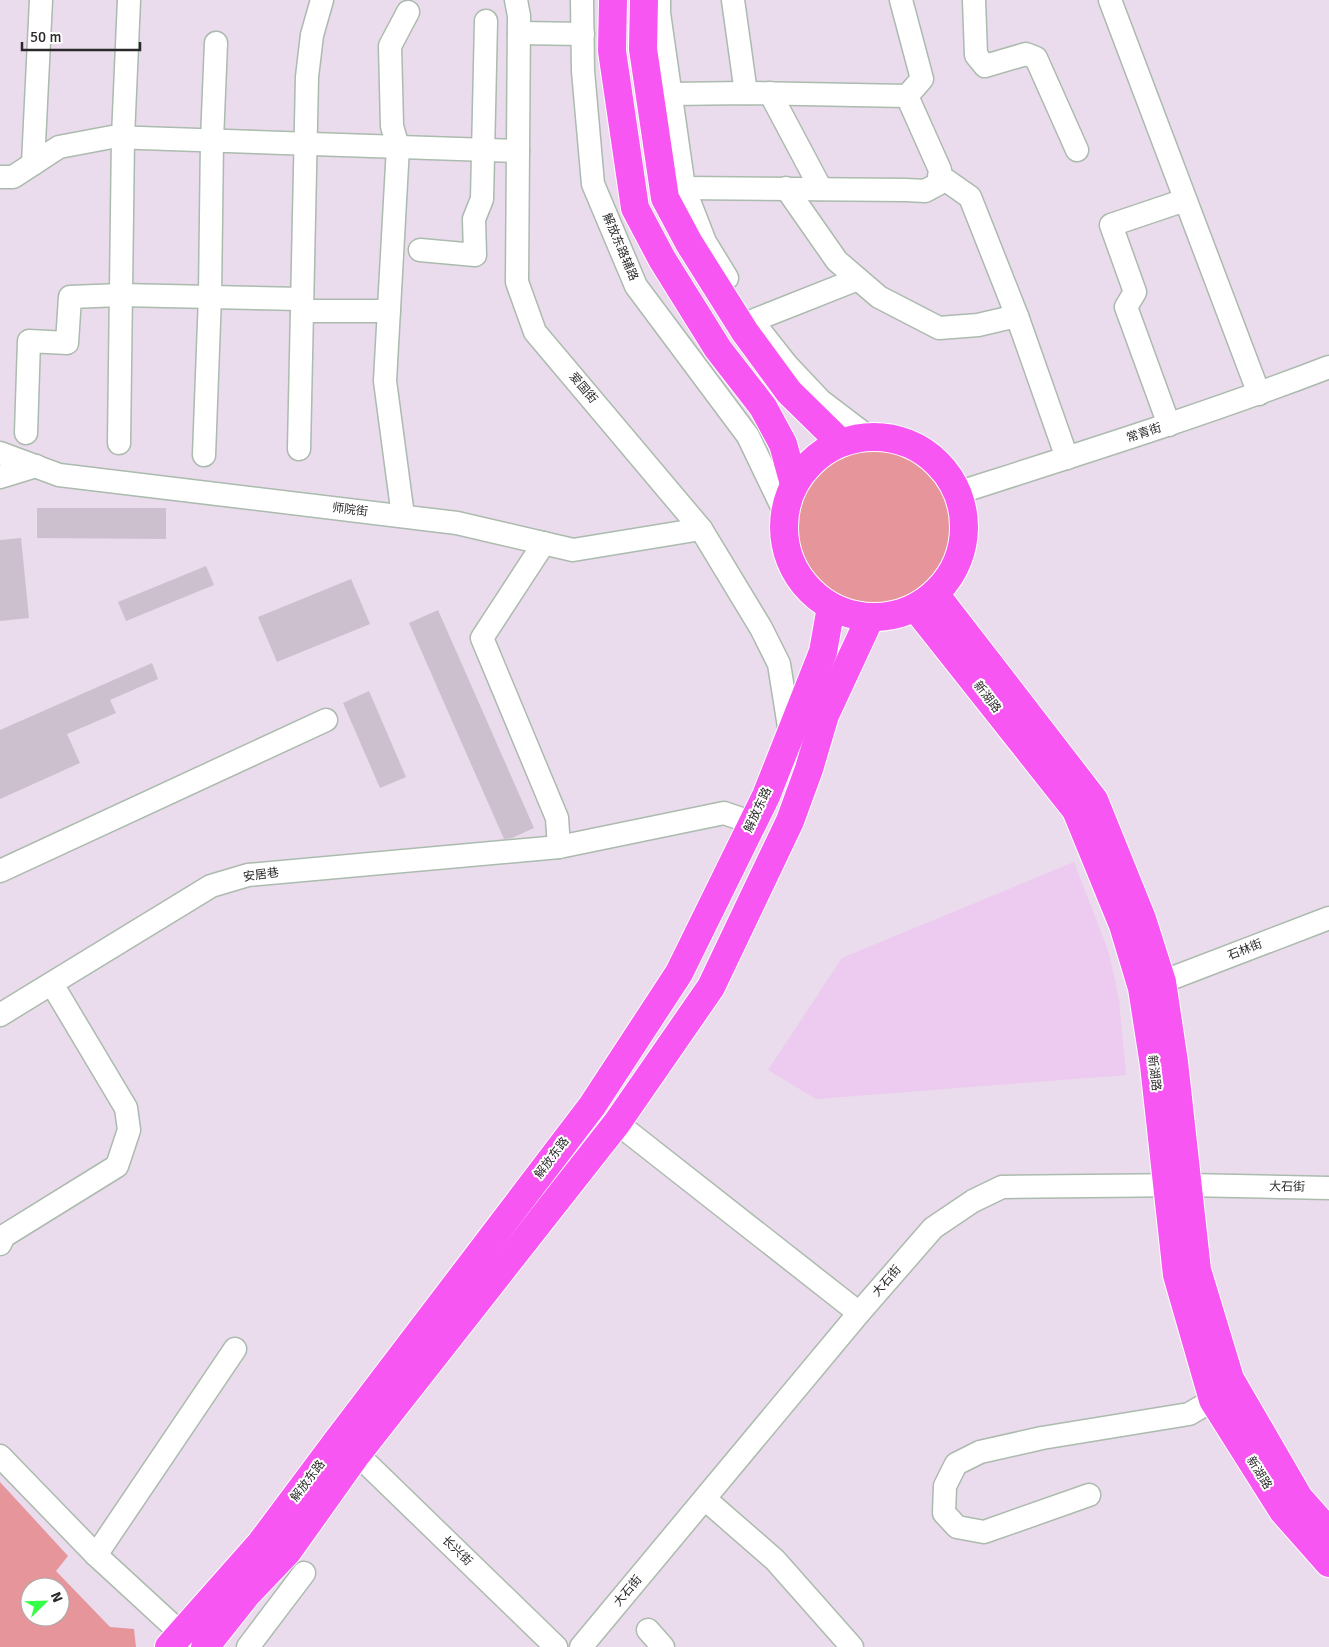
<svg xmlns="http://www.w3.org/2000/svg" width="1329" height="1647" viewBox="0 0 1329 1647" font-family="Signika,'Noto Sans SC',sans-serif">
<rect width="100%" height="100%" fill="#eadbed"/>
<path fill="#edcaef" d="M1074 862 1109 953 1119 1000 1126 1075 816 1099 768 1070 842 958Z"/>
<g fill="#e6959b" fill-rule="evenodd">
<circle cx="874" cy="527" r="90"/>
<path d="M0 1482 68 1556 56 1571 110 1627 134 1629 136 1647H0ZM30 1587H60V1617H30Z"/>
</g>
<g fill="#cdc0ce">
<path d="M37 508H166V539L37 538Z"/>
<path d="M21 538 29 618 0 621V540Z"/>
<path d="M206 566 214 585 126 621 118 602Z"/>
<path d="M351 579 370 624 277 662 258 617Z"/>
<path d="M438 610 534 828 512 838 504 839 409 623Z"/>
<path d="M152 663 158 679 110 700 116 713 67 734 80 763 0 799V730Z"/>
<path d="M369 691 406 777 380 788 343 703Z"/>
</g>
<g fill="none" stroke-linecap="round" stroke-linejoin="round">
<g stroke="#abbbad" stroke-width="25">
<g id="minor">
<path d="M516 0 519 16 517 282 535 332 701 529 761 628 779 664 790 733"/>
<path d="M582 0 583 71 593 184 636 286 748 436 784 511"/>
<path d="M659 0V13L684 188 705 242 727 278"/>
<path d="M733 0 746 93"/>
<path d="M974 0 976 55 985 66 1026 54 1036 58 1077 150"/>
<path d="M1110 0 1259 394"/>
<path d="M519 33 583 34"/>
<path d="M770 93 821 189"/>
<path d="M670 94 746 93 907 96 922 79 901 0"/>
<path d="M33 164 41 0"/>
<path d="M940 176 970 197 1017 316 1067 458"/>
<path d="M0 177H13L59 147 112 137 518 151"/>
<path d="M684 188 906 190 925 191 938 184 940 170 907 96"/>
<path d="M786 188 837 261 879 297 939 328 978 325 1017 316"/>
<path d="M420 250 475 255 474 219 482 199 486 21"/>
<path d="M302 311H389"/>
<path d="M752 321 858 279"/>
<path d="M757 327 787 365 821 401 867 436"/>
<path d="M1169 425 1126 307 1135 292 1111 225 1185 200"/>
<path d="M26 433 29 341 67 343 70 297 121 295 301 299"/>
<path d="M119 443 123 137 129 0"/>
<path d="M299 449 307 77 312 35 322 0"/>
<path d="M0 453 59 475 457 523 573 550 701 529"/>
<path d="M204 455 210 296 212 140 216 43"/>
<path d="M0 477 36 466"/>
<path d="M957 493C1082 453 1207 414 1329 367"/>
<path d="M403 516 385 381 398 147 392 126 390 46 408 12"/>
<path d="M544 543 482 638 557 818 559 847"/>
<path d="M0 871 326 720"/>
<path d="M1162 982 1329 918"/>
<path d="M0 1015 211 886 248 875 559 847 724 813 753 823"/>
<path d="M617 1123 859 1313"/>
<path d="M0 1244 4 1236 117 1166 129 1130 126 1108 52 984"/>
<path d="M357 1454 556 1647"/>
<path d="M0 1456 96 1555 196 1647"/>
<path d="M1089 1495 984 1532 957 1527 944 1513 945 1486 956 1464 980 1452 1042 1438 1189 1414 1213 1400"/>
<path d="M705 1499 775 1560 852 1647"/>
<path d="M96 1555 235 1349"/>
<path d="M648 1630 663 1647"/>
<path d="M248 1647 304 1573"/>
<path d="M581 1647 859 1313 933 1228 973 1201 1002 1187 1187 1185 1329 1188"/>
</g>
</g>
<g stroke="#fff" stroke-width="30">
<g id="major">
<path d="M613 0 612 51 635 208 662 259 718 349 763 407 783 444 794 484"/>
<path d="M644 0 643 49 665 198 689 243 745 332 789 392 840 442"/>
<circle cx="874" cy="527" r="90"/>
<path d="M935 594 1094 800 1142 919 1162 982 1174 1062 1197 1270 1230 1379 1299 1498 1329 1532"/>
<path d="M916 608 1076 810 1123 925 1142 988 1154 1065 1177 1275 1213 1400 1283 1511 1329 1563"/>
<path d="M169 1647 261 1543 338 1440 592 1106 679 973 766 796 823 652 831 607"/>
<path d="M205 1647 247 1594 288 1551 357 1454 617 1123 711 987 790 821 809 769 825 715 870 618"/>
</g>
</g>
<use href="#minor" stroke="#fff" stroke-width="22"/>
<use href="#major" stroke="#f756f2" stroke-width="28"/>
</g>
<g text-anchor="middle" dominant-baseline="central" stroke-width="4" stroke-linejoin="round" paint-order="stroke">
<g font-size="12" fill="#2a2a2a" stroke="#fff">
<text transform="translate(620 247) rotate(67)">解放东路辅路</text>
<text transform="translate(583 388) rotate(50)">爱国街</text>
<text transform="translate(1144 433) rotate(-18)">常青街</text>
<text transform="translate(350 510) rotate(7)">师院街</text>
<text transform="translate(987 697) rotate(52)">新湖路</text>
<text transform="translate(758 810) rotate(-65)">解放东路</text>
<text transform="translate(261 875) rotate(-8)">安居巷</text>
<text transform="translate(1245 950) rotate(-21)">石林街</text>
<text transform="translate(1154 1073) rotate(83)">新湖路</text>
<text transform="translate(552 1158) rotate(-53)">解放东路</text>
<text transform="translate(1287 1187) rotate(1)">大石街</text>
<text transform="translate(887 1281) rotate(-49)">大石街</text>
<text transform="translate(1259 1473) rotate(58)">新湖路</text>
<text transform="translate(308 1481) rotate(-53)">解放东路</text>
<text transform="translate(457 1551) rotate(44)">长兴街</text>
<text transform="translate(628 1591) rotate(-50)">大石街</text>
</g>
</g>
<g transform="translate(45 1602) rotate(67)"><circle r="24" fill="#ffffff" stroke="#aaaaaa"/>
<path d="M0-4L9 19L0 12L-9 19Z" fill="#36ff47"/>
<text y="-8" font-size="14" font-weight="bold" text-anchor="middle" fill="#2a2a2a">N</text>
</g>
<path d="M22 42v8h118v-8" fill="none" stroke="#2a2a2a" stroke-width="2.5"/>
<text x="30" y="42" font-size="15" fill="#2a2a2a" stroke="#ffffff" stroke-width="4" paint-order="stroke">50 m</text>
</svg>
